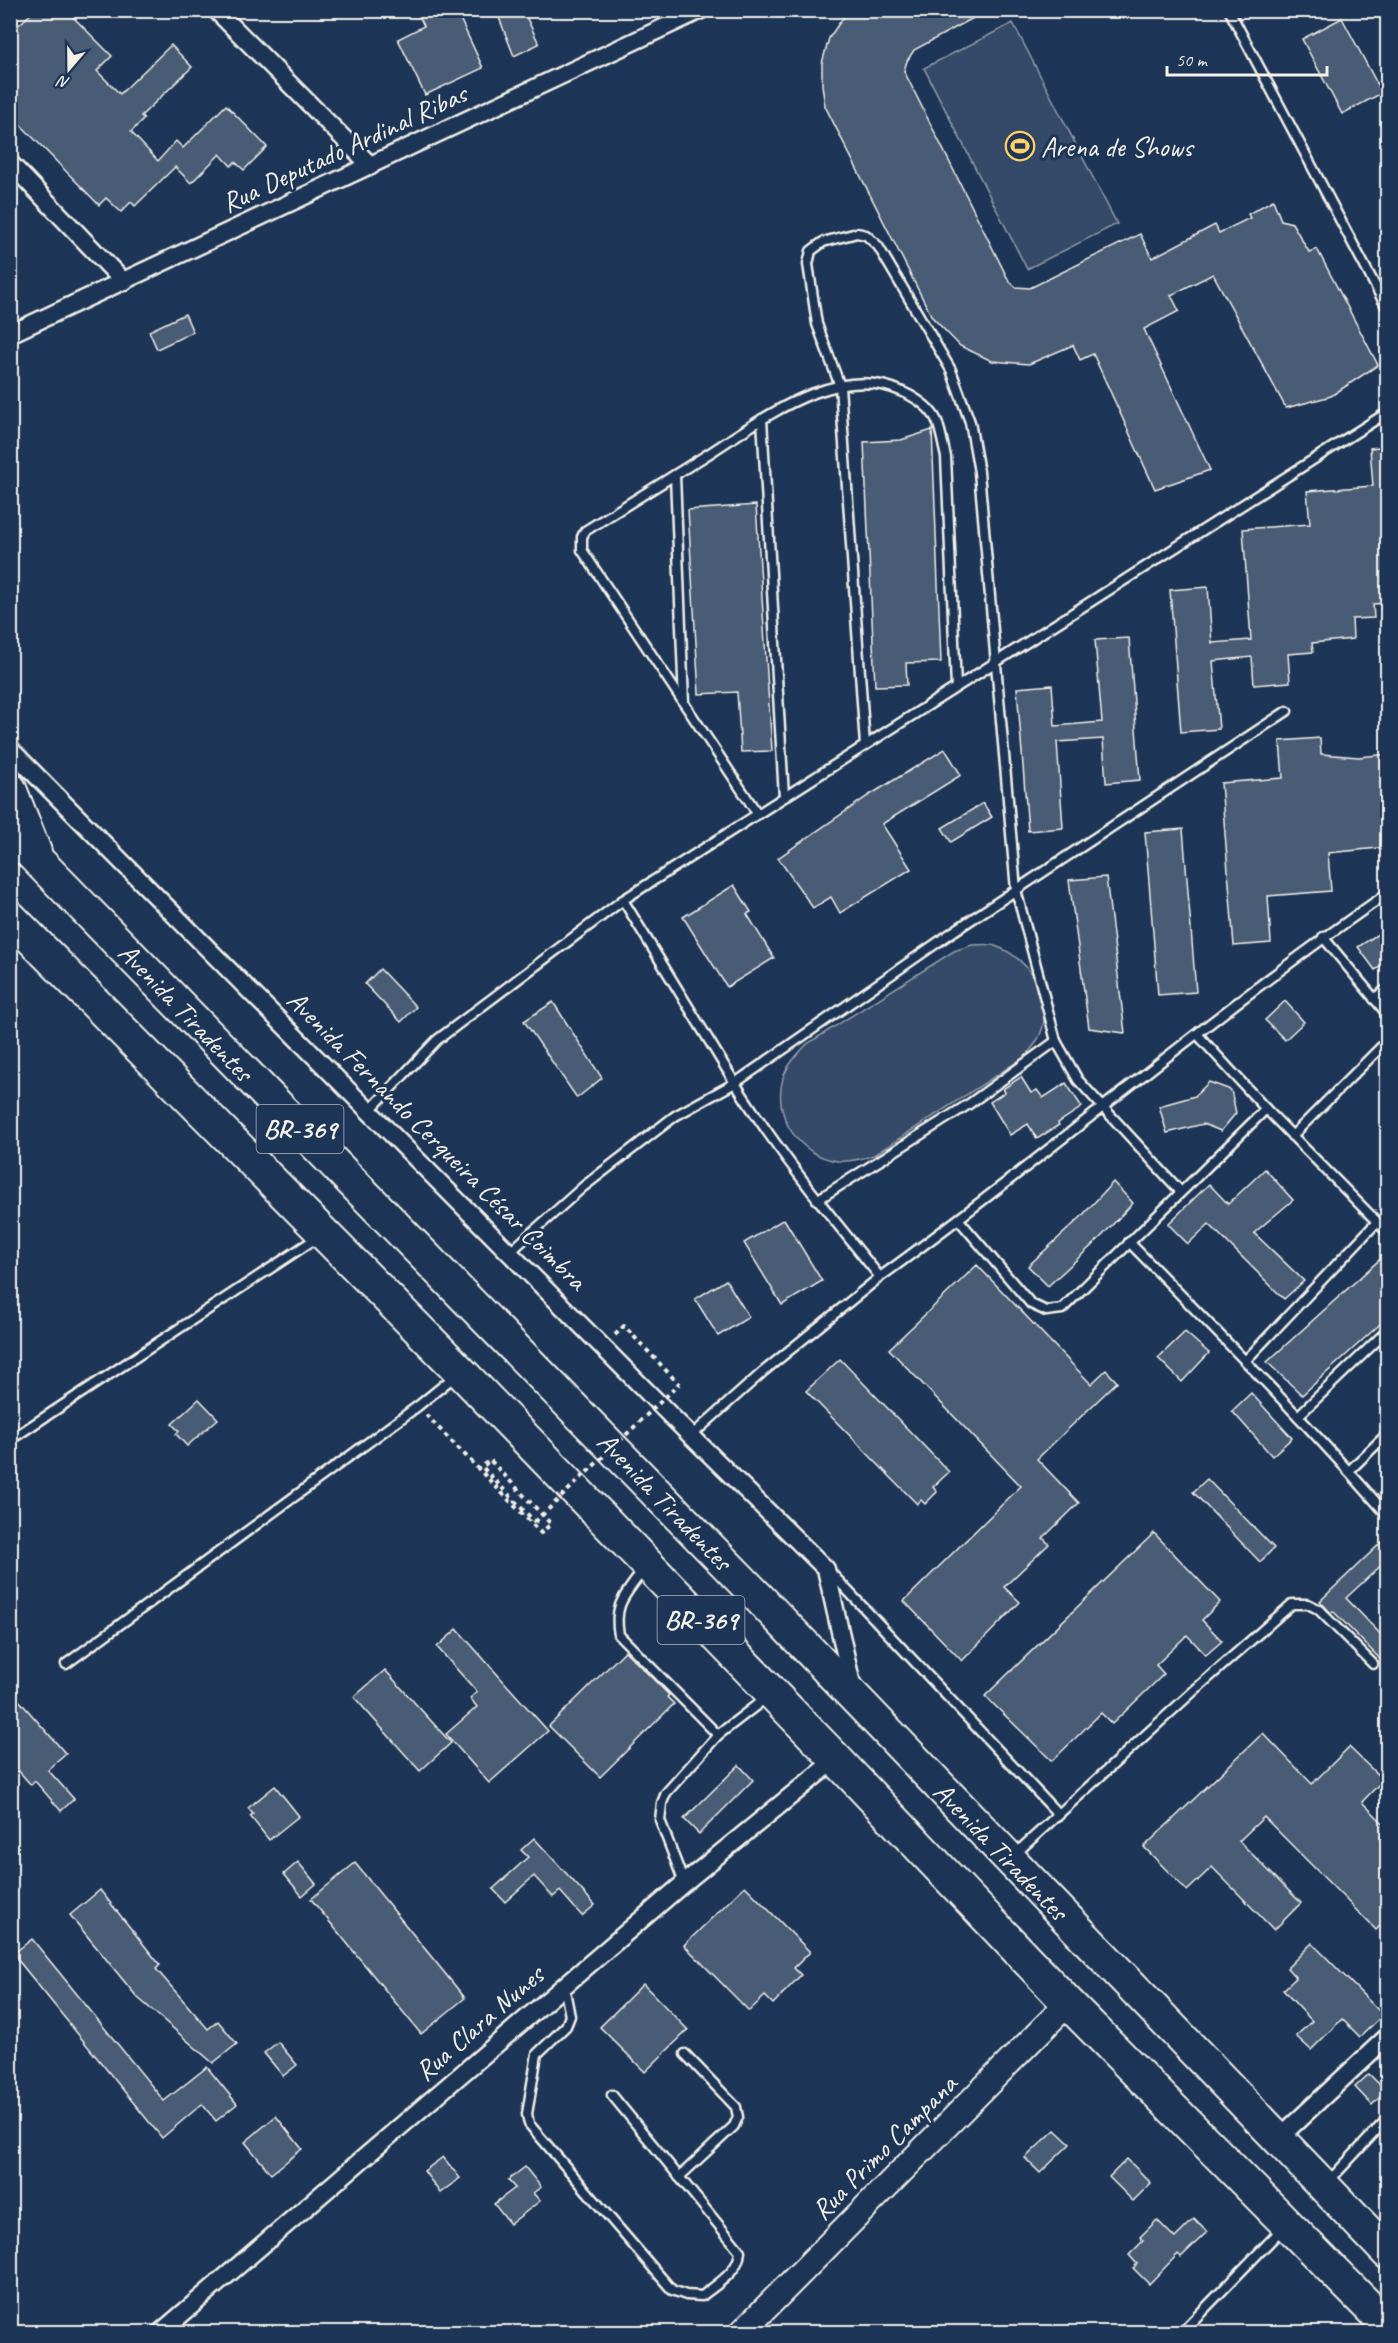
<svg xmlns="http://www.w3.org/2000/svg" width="1398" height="2343" viewBox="0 0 1398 2343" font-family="Caveat,sans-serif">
<rect width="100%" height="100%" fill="#1d3557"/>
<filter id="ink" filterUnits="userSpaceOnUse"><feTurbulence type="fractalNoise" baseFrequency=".0167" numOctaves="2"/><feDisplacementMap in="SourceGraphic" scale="12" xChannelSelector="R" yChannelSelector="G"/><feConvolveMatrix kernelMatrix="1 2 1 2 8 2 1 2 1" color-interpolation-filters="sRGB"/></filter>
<g filter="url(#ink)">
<g fill="#354a67" stroke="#949ea8" stroke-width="1.5">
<path d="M1013 23 1117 224 1027 269 924 68Z"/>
<path d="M972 945C980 945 988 943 995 946 1032 958 1058 1005 1037 1041 1034 1046 1029 1051 1026 1056L874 1155C862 1159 851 1162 838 1161 799 1156 772 1116 783 1078 787 1065 798 1054 807 1044L954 951Z"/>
</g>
<g fill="#485b74" stroke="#f4f1e8" stroke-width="1.5">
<path d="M35 10H66L112 56 97 71 120 94 171 45 192 67 141 116 144 119 131 132 158 161 176 141 183 148 226 105 267 147 244 170 235 162 231 166 220 154 191 183 175 167 135 206 131 202 121 212 106 198 99 205 10 114V33Z"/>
<path d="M416 10H456L483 68 425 95 398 39 424 26Z"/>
<path d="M496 10H523L539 44 514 56Z"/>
<path d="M850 10H988L914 50 907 61 904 71 1009 281 1016 287 1030 288 1140 234 1152 258 1215 225 1219 233 1250 218 1248 214 1273 200 1281 220 1292 223 1309 252 1317 249 1378 365 1331 396 1286 408 1213 274 1171 295 1179 311 1144 329 1210 470 1155 489 1093 354 1080 360 1073 345 1029 364 992 361 960 346 932 317 825 106 822 85V63L829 38 842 19Z"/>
<path d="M1342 18 1382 93 1342 114 1302 39Z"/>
<path d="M185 314 193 332 157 349 149 331Z"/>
<path d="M932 430 941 662 906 663 907 685 875 686 864 442 901 440Z"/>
<path d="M1388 446V603L1373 604 1374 618 1352 619 1353 639 1312 643 1313 652 1288 654 1290 682 1254 685 1252 657 1213 661 1219 729 1181 732 1170 590 1208 587 1212 643 1251 640 1243 529 1310 524 1307 491 1373 486 1370 448Z"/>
<path d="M756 505 772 751 741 752 737 692 699 694 688 510Z"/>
<path d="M1129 638 1140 780 1106 783 1103 739 1057 742 1063 828 1028 831 1017 688 1052 685 1055 726 1102 722 1095 640Z"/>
<path d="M1320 738 1321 754 1359 757 1388 754V847L1328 853 1331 891 1268 896 1271 943 1234 946 1221 783 1283 778 1280 741Z"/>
<path d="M945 749 961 775 882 824 911 869 840 913 831 897 813 908 778 858 868 796Z"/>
<path d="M983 803 992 817 951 842 942 828Z"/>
<path d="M1183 829 1196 992 1158 995 1145 832Z"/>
<path d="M1106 877 1125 1033 1089 1028 1069 880Z"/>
<path d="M734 885 751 912 747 914 774 958 727 987 683 917Z"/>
<path d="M1381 932 1388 941V962L1375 970 1358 947Z"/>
<path d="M380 969 416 1007 401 1022 365 984Z"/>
<path d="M1285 1001 1304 1022 1285 1040 1265 1020Z"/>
<path d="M553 1002 602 1078 577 1098 524 1021Z"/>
<path d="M1021 1077 1031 1093 1037 1090 1043 1098 1066 1083 1082 1107 1058 1123 1059 1125 1037 1139 1028 1124 1010 1135 990 1102 1005 1092 1003 1089Z"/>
<path d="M1209 1082 1231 1090 1236 1113 1221 1131 1203 1124 1167 1133 1159 1106 1195 1096Z"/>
<path d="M1265 1169 1293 1200 1254 1233 1304 1281 1284 1299 1209 1224 1188 1244 1168 1224 1209 1184 1228 1204Z"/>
<path d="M1113 1182 1133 1203 1100 1238 1048 1286 1028 1266 1080 1218Z"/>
<path d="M784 1219 822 1281 782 1305 744 1243Z"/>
<path d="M1388 1252V1317L1302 1395 1267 1362Z"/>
<path d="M977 1265 1091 1384 1106 1370 1117 1382 1037 1459 1079 1503 1043 1538 1049 1544 1004 1587 1020 1602 962 1661 904 1601 1021 1486 889 1349Z"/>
<path d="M726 1280 749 1317 718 1336 695 1299Z"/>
<path d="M1185 1332 1209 1353 1182 1382 1158 1358Z"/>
<path d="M840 1359 949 1472 933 1487 937 1492 925 1504 921 1500 917 1504 806 1391Z"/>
<path d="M1251 1393 1292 1438 1272 1456 1232 1411Z"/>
<path d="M199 1399 218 1419 187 1446 176 1434 179 1431 172 1424Z"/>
<path d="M1207 1479 1274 1548 1260 1562 1193 1492Z"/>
<path d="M1154 1533 1220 1602 1202 1620 1222 1641 1206 1655 1187 1635 1156 1665 1164 1674 1112 1724 1101 1713 1052 1761 985 1696Z"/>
<path d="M1388 1536V1559L1346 1598 1388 1642V1667L1333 1611 1331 1613 1320 1601Z"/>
<path d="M457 1629 548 1731 489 1783 446 1734 477 1707 470 1698 477 1692 437 1647Z"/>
<path d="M625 1651 669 1695 667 1697 674 1704 600 1777 549 1726Z"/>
<path d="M385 1670 451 1743 420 1771 354 1697Z"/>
<path d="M10 1690 66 1754 48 1770 74 1799 61 1811 35 1781 31 1785 10 1761Z"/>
<path d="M1263 1733 1312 1784 1349 1747 1383 1780 1362 1802 1388 1828V1918L1376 1930 1264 1817 1239 1841 1301 1903 1274 1930 1212 1867 1187 1891 1144 1847Z"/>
<path d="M739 1765 753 1780 699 1834 684 1819Z"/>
<path d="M275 1786 299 1816 269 1840 250 1816 253 1814 248 1808Z"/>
<path d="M534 1838 595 1905 582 1916 560 1891 553 1897 534 1876 505 1902 493 1889 528 1857 521 1850Z"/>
<path d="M298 1862 316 1884 302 1896 284 1874Z"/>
<path d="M355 1863 465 1998 421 2034 311 1899Z"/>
<path d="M745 1886 810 1952 794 1968 801 1975 773 2004 765 1996 749 2011 684 1945Z"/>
<path d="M100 1890 160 1965 156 1969 208 2029 218 2021 237 2044 213 2063 137 1997 70 1915Z"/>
<path d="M32 1939 164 2101 207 2067 237 2104 216 2121 202 2104 162 2138 13 1954Z"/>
<path d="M1312 1943 1383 2015 1360 2037 1342 2019 1311 2050 1296 2036 1312 2021 1283 1990 1296 1978 1287 1968Z"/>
<path d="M643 1984 688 2030 645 2072 600 2027Z"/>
<path d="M278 2042 297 2065 283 2076 264 2053Z"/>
<path d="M1369 2074 1386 2091 1372 2105 1355 2087Z"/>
<path d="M276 2116 302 2149 271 2174 245 2142Z"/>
<path d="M1055 2130 1070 2144 1040 2173 1025 2158Z"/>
<path d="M443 2157 460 2178 440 2193 424 2171Z"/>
<path d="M1127 2159 1151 2183 1133 2201 1109 2177Z"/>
<path d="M525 2167 541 2187 533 2193 540 2201 510 2224 494 2204 515 2188 508 2180Z"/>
<path d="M1194 2219 1207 2232 1181 2257 1178 2254 1149 2284 1133 2268 1137 2264 1129 2255 1143 2241 1140 2237 1157 2220 1175 2238Z"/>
</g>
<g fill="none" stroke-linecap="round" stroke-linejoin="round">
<g stroke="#f4f1e8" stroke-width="13">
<g id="lane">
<path d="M1229 10 1388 310"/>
<path d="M762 419 784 797"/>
<path d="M675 475 684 703"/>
<path d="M865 745 840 386 817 324 808 264 811 251 823 242 857 233 866 235 878 246 951 370 970 422 979 472 1016 890 1056 1041 1078 1080 1181 1192"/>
<path d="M757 813 582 550V537L585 531C625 506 665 481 705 456 759 422 836 360 903 392 916 398 931 408 937 421 941 432 943 445 946 457L956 687"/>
<path d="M623 900 735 1083 954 931 1287 711"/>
<path d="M1323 937 1388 1015"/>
<path d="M1374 999 1388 988"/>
<path d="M1198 1035 1266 1109"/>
<path d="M370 1110 437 1040 623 900 1388 412"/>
<path d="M1292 1136 1388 1040"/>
<path d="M817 1200 969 1104 1056 1041"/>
<path d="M959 1220 1031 1304 1046 1311 1062 1309 1266 1109 1388 1233"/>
<path d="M1129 1242C1217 1332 1306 1421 1388 1516"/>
<path d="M510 1252 583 1187 675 1116 735 1083C778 1152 829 1214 880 1277 1052 1153 1213 1013 1388 893"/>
<path d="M1246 1360 1377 1222"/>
<path d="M1298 1416 1388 1330"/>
<path d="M691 1436 764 1371 880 1277"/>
<path d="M10 1440 318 1237"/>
<path d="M1349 1471 1388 1433"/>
<path d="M643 1570C626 1595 613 1603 619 1635L718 1735"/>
<path d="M831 1573 1059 1815"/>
<path d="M66 1664 418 1406 455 1376"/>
<path d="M1014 1855 1198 1687 1292 1604H1308L1318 1609 1373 1664"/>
<path d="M684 1883 660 1820 662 1803 666 1793 718 1735 767 1697"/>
<path d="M564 1986 570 2016 566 2026 537 2054 527 2114 529 2124 672 2290 686 2295 702 2296C718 2283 739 2272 740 2251L612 2095"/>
<path d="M679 2177 734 2126 738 2117 736 2107 685 2054"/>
<path d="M1329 2181 1388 2118"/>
<path d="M1182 2332 1282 2229"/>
</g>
</g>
<g stroke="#f4f1e8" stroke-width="21">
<g id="street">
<path d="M216 10 371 166"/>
<path d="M10 163 124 282"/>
<path d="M10 334 701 10"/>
<path d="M10 749 673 1418 826 1569 853 1689"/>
<path d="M1279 2138 1388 2036"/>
<path d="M161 2332 684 1883 836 1759"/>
</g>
</g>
<g stroke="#f4f1e8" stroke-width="28">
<path id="secondary" d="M742 2332 1068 2003"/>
</g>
<g stroke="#f4f1e8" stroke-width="36">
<g id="highway">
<path d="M10 789 35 852"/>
<path d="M10 832 763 1602 1388 2253"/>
<path d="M10 917 460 1371 836 1759 1068 2003 1388 2326"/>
</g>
</g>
<g stroke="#f4f1e8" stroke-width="4" stroke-dasharray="4.5 4.5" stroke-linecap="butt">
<path d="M615 1335 624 1326 679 1384"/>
<path d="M426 1415 541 1533 551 1524 490 1460 482 1467 535 1522"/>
</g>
<use href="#lane" stroke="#1d3557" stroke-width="8"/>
<use href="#street" stroke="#1d3557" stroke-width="16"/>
<use href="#secondary" stroke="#1d3557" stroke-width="24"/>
<use href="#highway" stroke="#1d3557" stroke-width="32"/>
<path stroke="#f4f1e8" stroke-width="4" stroke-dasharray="4.5 4.5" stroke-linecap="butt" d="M535 1522 679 1384"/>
</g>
</g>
<defs>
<g id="stadium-ring" transform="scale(1.5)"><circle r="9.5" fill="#1d3557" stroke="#ffd166" stroke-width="1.5"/><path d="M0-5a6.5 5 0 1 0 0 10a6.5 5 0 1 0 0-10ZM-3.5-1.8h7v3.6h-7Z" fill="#ffd166"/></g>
</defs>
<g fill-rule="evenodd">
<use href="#stadium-ring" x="1020" y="146"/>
</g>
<g text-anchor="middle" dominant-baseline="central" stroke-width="6" stroke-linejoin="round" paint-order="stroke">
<g fill="#1d3557" stroke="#b4b9bc" stroke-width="1.5">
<rect x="256.5" y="1105" width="87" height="48" rx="4.5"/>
<rect x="657.5" y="1596" width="87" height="48" rx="4.5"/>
</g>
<g font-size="27" font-weight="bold" fill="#f4f1e8">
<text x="300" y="1129">BR-369</text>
<text x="701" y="1620">BR-369</text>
</g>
<g font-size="28" fill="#f4f1e8" stroke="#1d3557" text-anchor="start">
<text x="1041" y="146">Arena de Shows</text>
</g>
<g font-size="28" fill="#f4f1e8" stroke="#1d3557">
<text transform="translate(344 148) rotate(-25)">Rua Deputado Ardinal Ribas</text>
<text transform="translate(186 1012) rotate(46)">Avenida Tiradentes</text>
<text transform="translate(437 1140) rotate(45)">Avenida Fernando Cerqueira César Coimbra</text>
<text transform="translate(665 1501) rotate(46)">Avenida Tiradentes</text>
<text transform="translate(1001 1851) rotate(46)">Avenida Tiradentes</text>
<text transform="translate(479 2023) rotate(-41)">Rua Clara Nunes</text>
<text transform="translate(884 2147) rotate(-45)">Rua Primo Campana</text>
</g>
</g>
<rect width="1398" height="2343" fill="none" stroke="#1d3557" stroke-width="36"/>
<rect x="18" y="18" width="1362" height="2307" fill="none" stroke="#f4f1e8" stroke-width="2" filter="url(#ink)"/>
<g transform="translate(69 69) rotate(200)" stroke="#1d3557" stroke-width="4.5" paint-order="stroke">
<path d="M0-4.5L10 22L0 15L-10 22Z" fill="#f4f1e8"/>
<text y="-9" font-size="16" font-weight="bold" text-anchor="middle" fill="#f4f1e8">N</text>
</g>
<path d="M1167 66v9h160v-9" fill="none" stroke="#f4f1e8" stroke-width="3"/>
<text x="1176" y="66" font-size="18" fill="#f4f1e8" stroke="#1d3557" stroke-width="4.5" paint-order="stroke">50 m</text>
</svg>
